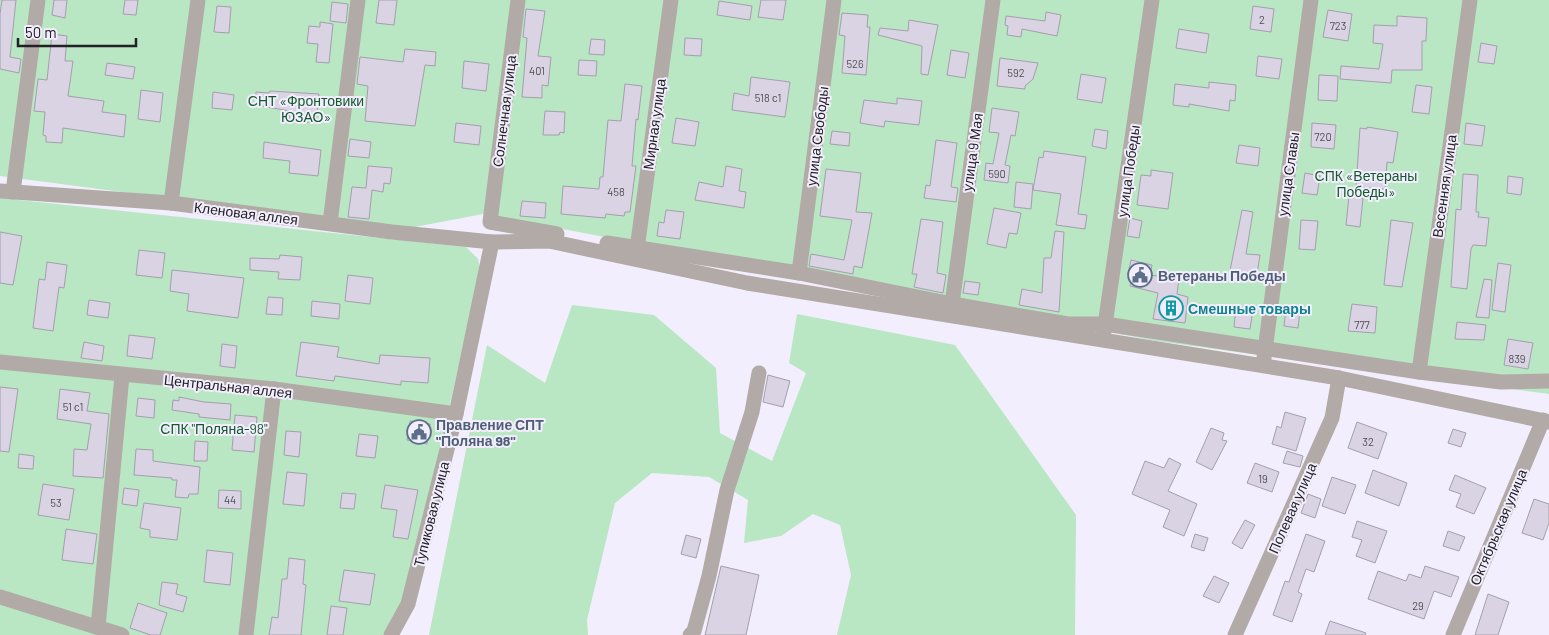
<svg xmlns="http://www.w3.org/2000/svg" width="1549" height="635" viewBox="0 0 1549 635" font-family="Barlow,sans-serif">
<rect width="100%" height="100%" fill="#f3eefd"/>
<g fill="#b9e6c3">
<path d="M0 0H1549V394L1156 341 483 214 404 229 0 176Z"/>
<path d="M0 198 466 247 478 259 480 268 410 586 385 635H0Z"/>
<path d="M572 305 654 315 716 368 720 433 772 461 806 373 789 363 797 314 955 345 1076 515 1075 635H837L851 575 840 525 813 514 781 536 744 543 748 500 709 477 652 473 615 503 587 620 588 635H429L487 345 545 383Z"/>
</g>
<g fill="#d9d3e3" stroke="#a49fad">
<path d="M2 0H16L10 57 21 59 19 73 0 69V14Z"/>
<path d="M54 0H67L65 18 52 15Z"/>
<path d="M125 0H138L136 15 123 14Z"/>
<path d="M379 0H397L394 25 376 23Z"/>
<path d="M761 0H786L783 20 758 17Z"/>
<path d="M719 1 752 6 750 20 717 15Z"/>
<path d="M332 2 348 4 346 23 330 21Z"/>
<path d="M217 6 231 7 229 33 214 32Z"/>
<path d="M1253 6 1274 9 1271 32 1250 29Z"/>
<path d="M526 9 545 11 538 56 551 57 548 86 542 85V98L522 97 527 38 523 37Z"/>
<path d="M1328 10 1352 14 1348 41 1323 37Z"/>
<path d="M1046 12 1061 15 1057 36 1022 29 1021 37 1007 35 1008 26 1005 25 1006 16 1045 21Z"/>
<path d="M842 13 868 15 867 27H870L866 75 842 73 845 36 839 35Z"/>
<path d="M1397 16 1427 18 1426 41H1422V70H1392L1391 83 1340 79 1341 66 1379 69 1383 44 1373 43 1374 25 1397 26Z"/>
<path d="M909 20 938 25 928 75 921 74 922 46 878 35 880 28 908 31Z"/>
<path d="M320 22 333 24 329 63 316 62 318 44 307 43 309 26 320 27Z"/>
<path d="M1179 29 1209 34 1206 53 1176 48Z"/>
<path d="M52 34 67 36 65 61H73L68 96 104 101 102 112 126 115 124 137 63 128 62 143 46 142V136L43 135 45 112 34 111 38 79 47 80Z"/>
<path d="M685 38 702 39 701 56 684 55Z"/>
<path d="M591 39 605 40 604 55 589 54Z"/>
<path d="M1481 43 1497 46 1494 64 1478 62Z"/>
<path d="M405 49 436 52 435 66 425 65 415 126 365 121 368 86 357 84 360 57 403 62Z"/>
<path d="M951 50 969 53 965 78 947 75Z"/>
<path d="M1258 56 1282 59 1279 79 1256 76Z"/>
<path d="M1000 58 1038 63 1033 79 1025 86V89L997 86Z"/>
<path d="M579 60 597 61 596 76 578 75Z"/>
<path d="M464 61 489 64 486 91 462 88Z"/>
<path d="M107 63 135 67 133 79 105 75Z"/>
<path d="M1081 74 1106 78 1102 103 1077 99Z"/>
<path d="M1319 75 1338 76 1337 101 1318 100Z"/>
<path d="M751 77 790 82 785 117 732 110 734 93 749 96Z"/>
<path d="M1209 82 1236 85 1235 101 1230 100 1229 111 1189 104V107L1173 105 1175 84 1209 88Z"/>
<path d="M625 84 642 86 638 120 636 119 632 166H636L630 212H625L624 216 606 214 605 218 561 214 563 186 599 189 600 177H603L608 120 621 121Z"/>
<path d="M1416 85 1432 87 1429 114 1412 112Z"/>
<path d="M141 90 163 93 160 122 138 119Z"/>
<path d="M270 91 319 94 316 123 289 120 290 111 255 105 256 92 269 93Z"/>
<path d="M213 92 234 95 232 110 212 108Z"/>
<path d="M897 98 922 101 919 125 885 121 884 127 860 123 864 100 897 104Z"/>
<path d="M992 108 1019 112 1015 136 1011 135 1005 165 1010 166 1008 183 984 180 986 163 993 164 999 133 989 132Z"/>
<path d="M545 111 565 112 564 133 560 132 559 135H543Z"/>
<path d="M676 118 699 122 695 146 672 143Z"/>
<path d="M456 123 481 126 479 145 454 142Z"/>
<path d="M1312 123 1336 125 1334 149 1311 147Z"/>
<path d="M1466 123 1485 126 1482 146 1464 144Z"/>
<path d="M1367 127 1398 132 1393 163 1387 162 1385 189 1356 187 1360 128 1367 129Z"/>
<path d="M1095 129 1108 131 1106 149 1092 146Z"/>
<path d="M832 131 850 133 849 146 830 144Z"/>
<path d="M350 139 371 142 369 158 348 156Z"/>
<path d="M936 140 957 143 951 187 958 188 956 202 924 198 926 185 930 186Z"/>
<path d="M264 142 321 150 318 176 289 173 290 161 263 158Z"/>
<path d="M1239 145 1260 148 1258 166 1236 163Z"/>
<path d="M1044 151 1086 157 1078 214 1087 215 1085 229 1056 225 1061 194 1033 190 1039 157 1043 158Z"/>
<path d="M368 166 392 168 390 184 384 183 383 192 372 190 369 219 348 217 352 187 366 188Z"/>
<path d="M726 166 742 169 739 191 746 192 744 208 695 200 699 182 723 187Z"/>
<path d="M826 169 861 173 856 212 872 213 862 268 854 266 853 274 809 266 811 254 844 260 852 220 820 216Z"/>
<path d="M1151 170 1173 173 1168 209 1137 205 1141 175 1151 176Z"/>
<path d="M1305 173 1320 176 1317 195 1302 193Z"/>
<path d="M1463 174 1478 175 1476 212H1479L1478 217 1489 218 1486 246 1473 245 1471 249 1467 289 1451 287 1456 209 1461 210Z"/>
<path d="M1508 176 1523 178 1521 195 1507 193Z"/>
<path d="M1016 182 1033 184 1031 209 1014 207Z"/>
<path d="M1349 196 1363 198 1360 227 1346 225Z"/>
<path d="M522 201 546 203 545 218 520 216Z"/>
<path d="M994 208 1021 213 1017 234 1009 233 1006 248 987 244Z"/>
<path d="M666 210 684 212 680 239 657 236 659 222 664 223Z"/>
<path d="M1242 210 1253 212 1246 254 1260 255 1257 274 1230 271Z"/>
<path d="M1130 218 1142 221 1139 238 1127 236Z"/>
<path d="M921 219 943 222 937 273 946 275 943 293 914 287 917 274H912Z"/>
<path d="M1301 220 1318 221 1315 250 1299 249Z"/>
<path d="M1391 220 1413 223 1402 287 1384 285Z"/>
<path d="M1055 231 1064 232 1059 312 1019 305 1022 289 1042 293 1044 258H1051Z"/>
<path d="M0 232 22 236 13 285 0 283Z"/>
<path d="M139 250 165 253 162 278 136 275Z"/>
<path d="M280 255 302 257 300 280 278 279 279 272 250 270V258L279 259Z"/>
<path d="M1131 260 1152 265 1150 275 1179 279 1177 294 1188 297 1185 323 1153 319 1158 293 1130 286 1132 275 1128 274Z"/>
<path d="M47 262 67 265 64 288 59 287 53 331 33 328 39 279 45 280Z"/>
<path d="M1498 263 1511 265 1505 312 1492 310Z"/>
<path d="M172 270 244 278 238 318 187 311 189 294 170 291Z"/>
<path d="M348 275 373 278 370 304 345 301Z"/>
<path d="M1484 279 1492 280 1489 318 1476 317Z"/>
<path d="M965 281 980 283 978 295 963 293Z"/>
<path d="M268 297 283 298 282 315 266 314Z"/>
<path d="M89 300 110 303 108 318 87 315Z"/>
<path d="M312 301 340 304 339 319 311 316Z"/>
<path d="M1352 304 1377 307 1375 333 1348 331Z"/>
<path d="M1236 307 1253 309 1250 329 1234 327Z"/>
<path d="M1286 308 1300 310 1298 328 1284 326Z"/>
<path d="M1457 322 1486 325 1484 340 1455 339Z"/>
<path d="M129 335 155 338 152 359 127 356Z"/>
<path d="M1508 339 1533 343 1528 369 1504 365Z"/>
<path d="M84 342 104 346 102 361 81 358Z"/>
<path d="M301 342 339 347 337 357 379 364 380 355 430 358 428 383 401 381V385L335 376 334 381 296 376Z"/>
<path d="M222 344 237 346 235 368 220 366Z"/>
<path d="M768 375 790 381 783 407 763 402Z"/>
<path d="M0 387 18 389 9 452 0 451Z"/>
<path d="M60 389 90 393 87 411 109 414 103 478 73 476 74 449 87 450 91 424 57 419Z"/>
<path d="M179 397 204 402 231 404 230 420 199 417V414L172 410 173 400 179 401Z"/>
<path d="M138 398 155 400 154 418 136 416Z"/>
<path d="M1285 412 1306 418 1296 451 1272 444 1277 426 1281 428Z"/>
<path d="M235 415 257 417 254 452 232 450Z"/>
<path d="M410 421 430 424 427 444 407 440Z"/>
<path d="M1357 422 1387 433 1378 459 1348 448Z"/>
<path d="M1211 428 1224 433 1222 440 1227 441 1212 470 1196 462Z"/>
<path d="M1453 429 1466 433 1461 447 1448 443Z"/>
<path d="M286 431 301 432 299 457 284 455Z"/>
<path d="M359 434 378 436 375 458 356 456Z"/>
<path d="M195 441 208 442 207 461H194Z"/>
<path d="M136 449 153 450V461L200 467 198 494H189L188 498 175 497 177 480H172V478L134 475Z"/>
<path d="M1287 451 1303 456 1300 467 1283 463Z"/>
<path d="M19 454 34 456 33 469 18 468Z"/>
<path d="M1169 458 1181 464 1168 491 1197 504 1184 536 1163 527 1170 510 1132 494 1145 461 1164 468Z"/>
<path d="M1255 463 1279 472 1272 492 1247 483Z"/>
<path d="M1373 470 1407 483 1399 506 1365 493Z"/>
<path d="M287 472 307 474 304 506 283 504Z"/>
<path d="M1455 475 1486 488 1474 514 1456 507 1461 494 1449 490Z"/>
<path d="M1332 477 1356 485 1345 514 1322 506Z"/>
<path d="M43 484 74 489 69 520 38 515Z"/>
<path d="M385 485 418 490 408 539 393 537 397 510 381 508Z"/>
<path d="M124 488 139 490 137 506 122 504Z"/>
<path d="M219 490 241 491V509L218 508Z"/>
<path d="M342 493 356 494 354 509 340 508Z"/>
<path d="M1308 494 1321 499 1315 518 1301 513Z"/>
<path d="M1534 499 1549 504V523L1543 540 1522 533Z"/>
<path d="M144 503 181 508 177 540 150 537V530L140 528Z"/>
<path d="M1245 520 1255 525 1242 549 1232 543Z"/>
<path d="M1357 521 1387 531 1375 563 1356 556 1362 540 1352 537Z"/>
<path d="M66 529 97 534 93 564 62 560Z"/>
<path d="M1448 531 1465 537 1459 551 1443 546Z"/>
<path d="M1195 534 1208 538 1204 551 1191 547Z"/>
<path d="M1306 534 1325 541 1314 572 1306 569 1298 592 1302 594 1292 622 1273 615 1285 581 1289 582Z"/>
<path d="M686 535 701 539 696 558 681 554Z"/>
<path d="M207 550 233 553 230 585 204 582Z"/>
<path d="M289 558 305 560 303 584 306 585 301 635H269L272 617 278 618 282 579H287Z"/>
<path d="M721 566 759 575 746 635H705Z"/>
<path d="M1425 566 1459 577 1451 597 1434 591 1424 619 1368 599 1378 571 1406 581 1409 574 1421 578Z"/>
<path d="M344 570 375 574 370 605 339 601Z"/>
<path d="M1214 576 1229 583 1219 603 1203 596Z"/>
<path d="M162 582 178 584 176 594 187 597 183 612 159 605Z"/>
<path d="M1488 594 1509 602 1498 635H1475Z"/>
<path d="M138 603 167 613 160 635H151L130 628Z"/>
<path d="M331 606 347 608 343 635H327Z"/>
<path d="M1330 621 1366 633 1365 635H1325Z"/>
</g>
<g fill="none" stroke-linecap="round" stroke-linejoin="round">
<g stroke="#b1aaa7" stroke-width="15">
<path d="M518 0 490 222 557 234"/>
<path d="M0 191 171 203 392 232 492 242 549 241 747 283 1339 378 1549 422"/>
<path d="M13 192 38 0"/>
<path d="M171 203 198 0"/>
<path d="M330 223 358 0"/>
<path d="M607 243 799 273 952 304 1068 324H1105L1419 372 1501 382 1549 381"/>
<path d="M637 249 671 0"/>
<path d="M799 273 834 0"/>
<path d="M952 304 993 0"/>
<path d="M1104 332 1152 0"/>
<path d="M1264 358 1311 0"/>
<path d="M0 362 274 389 456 414"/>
<path d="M1419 372 1470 0"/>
<path d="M0 597 122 635"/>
<path d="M98 627 122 376"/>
<path d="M246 635 274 389"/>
<path d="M391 635 408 604 456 414 492 242"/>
<path d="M690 635 694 631 709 576 727 490 752 412 759 373"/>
<path d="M1235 635 1332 418 1339 378"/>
<path d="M1453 635 1543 420"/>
</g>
</g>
<defs>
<g id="civic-ring" transform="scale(1.25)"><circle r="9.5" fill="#f3eefd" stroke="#5c6f8a" stroke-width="1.5"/><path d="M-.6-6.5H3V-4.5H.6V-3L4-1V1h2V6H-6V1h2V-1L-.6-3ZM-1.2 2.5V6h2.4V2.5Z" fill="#5c6f8a"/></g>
<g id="building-ring" transform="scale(1.25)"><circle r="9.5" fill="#f3eefd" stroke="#0f9aa8" stroke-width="1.5"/><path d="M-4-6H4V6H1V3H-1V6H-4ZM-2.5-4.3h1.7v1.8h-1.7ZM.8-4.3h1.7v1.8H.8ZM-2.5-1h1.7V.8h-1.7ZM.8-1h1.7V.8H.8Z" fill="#0f9aa8"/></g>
</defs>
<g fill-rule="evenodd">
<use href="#civic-ring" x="1140" y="275"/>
<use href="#building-ring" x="1171" y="308"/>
<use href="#civic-ring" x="419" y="432"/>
</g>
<g text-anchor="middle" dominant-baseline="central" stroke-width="4" stroke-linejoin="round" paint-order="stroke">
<g font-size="11" fill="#504e55">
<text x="1262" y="19">2</text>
<text x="1338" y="25">723</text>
<text x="855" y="63">526</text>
<text x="537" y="70">401</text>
<text x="1016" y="72">592</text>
<text x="768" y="97">518 с1</text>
<text x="1323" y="136">720</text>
<text x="997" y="173">590</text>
<text x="616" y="191">458</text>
<text x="1362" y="324">777</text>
<text x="1517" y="358">839</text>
<text x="73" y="406">51 с1</text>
<text x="1368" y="441">32</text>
<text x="1263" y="478">19</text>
<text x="230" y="499">44</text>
<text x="56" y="502">53</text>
<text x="1418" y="605">29</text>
</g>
<g font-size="14" fill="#13592d" stroke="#f3eefd">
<text x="306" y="100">СНТ «Фронтовики<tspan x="306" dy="16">ЮЗАО»</tspan></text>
<text x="1366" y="175">СПК «Ветераны<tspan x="1366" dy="16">Победы»</tspan></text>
<text x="214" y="428">СПК "Поляна-98"</text>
</g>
<g font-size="14" fill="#232126" stroke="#f3eefd">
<text transform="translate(504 111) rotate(-83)">Солнечная улица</text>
<text transform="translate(654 124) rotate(-82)">Мирная улица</text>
<text transform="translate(817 136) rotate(-83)">улица Свободы</text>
<text transform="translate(972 152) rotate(-82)">улица 9 Мая</text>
<text transform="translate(1128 171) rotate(-82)">улица Победы</text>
<text transform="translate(1288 174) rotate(-82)">улица Славы</text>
<text transform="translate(1444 186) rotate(-82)">Весенняя улица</text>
<text transform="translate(246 213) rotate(7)">Кленовая аллея</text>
<text transform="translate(228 386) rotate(6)">Центральная аллея</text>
<text transform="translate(1292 508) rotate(-66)">Полевая улица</text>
<text transform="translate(431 514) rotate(-76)">Тупиковая улица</text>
<text transform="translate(1498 527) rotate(-67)">Октябрьская улица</text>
</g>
<g font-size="14" font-weight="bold" fill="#4e5e75" stroke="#f3eefd" text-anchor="start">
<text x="1158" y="275">Ветераны Победы</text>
<text x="436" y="424">Правление СПТ<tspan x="436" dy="16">"Поляна 98"</tspan></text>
</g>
<g font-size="14" font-weight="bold" fill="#0d838f" stroke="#f3eefd" text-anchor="start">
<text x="1188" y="308">Смешные товары</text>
</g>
</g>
<path d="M18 38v8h118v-8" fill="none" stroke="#232126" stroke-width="2.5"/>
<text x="25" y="38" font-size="15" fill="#232126" stroke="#f3eefd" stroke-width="4" paint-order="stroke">50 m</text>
</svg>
